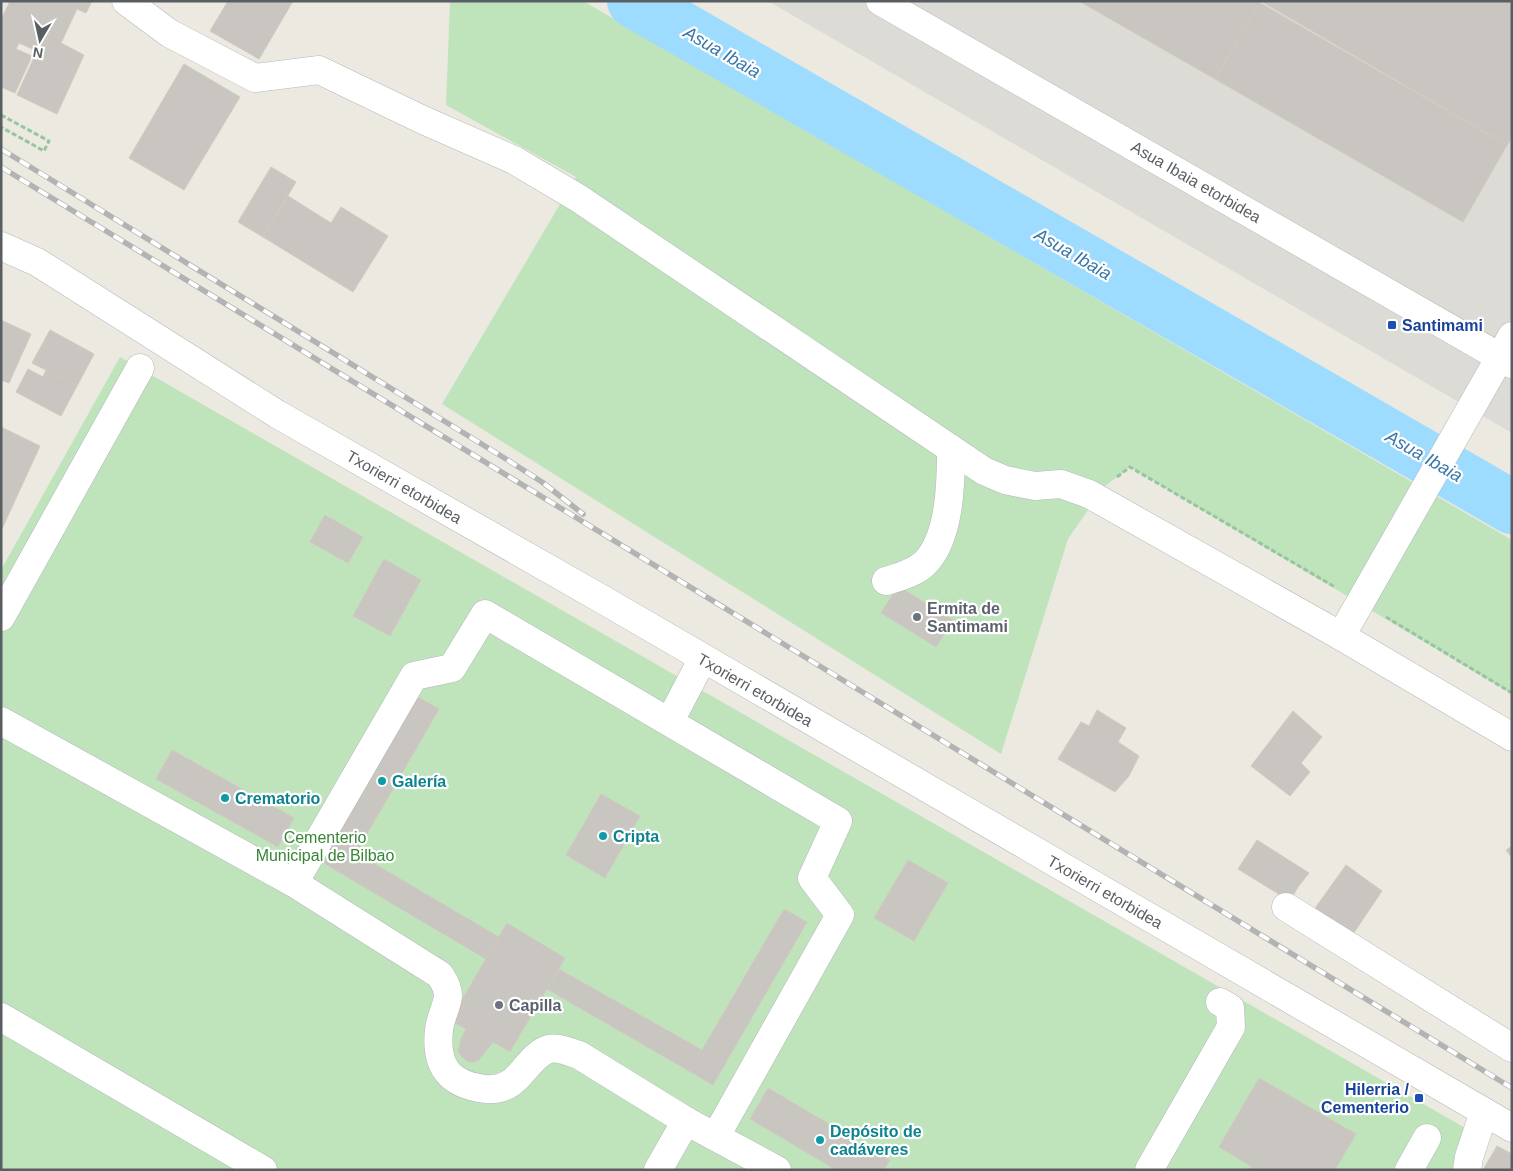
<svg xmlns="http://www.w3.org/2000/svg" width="1513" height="1171" viewBox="0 0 1513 1171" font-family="Arial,sans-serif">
<rect width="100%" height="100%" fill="#ece9e0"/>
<path fill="#dddbd5" d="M768 1H1512V433Z"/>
<g fill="#bfe4bc">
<path d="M450 1H583L1512 540V694L1130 467 1104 487 1068 539 1001 754 442 404 576 177 446 105Z"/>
<path d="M120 357 1467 1129 1460 1170H1V570Z"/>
</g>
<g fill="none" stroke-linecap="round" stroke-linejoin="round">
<path stroke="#9edcff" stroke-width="54" d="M634 1 1512 507"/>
</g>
<g fill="#c9c5c0" stroke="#d1cabf">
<path d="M10 1H92L86 13 77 9 61 43 84 55 57 114 17 95 37 51 19 43 16 49 32 56 15 93 1 87V20Z"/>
<path d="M228 1H293L259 59 210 31Z"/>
<path d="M1079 1H1261L1215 79Z"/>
<path d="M1261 1H1512V138L1507 145Z"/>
<path d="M1260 3 1507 145 1463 222 1215 79Z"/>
<path d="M184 64 240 97 184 190 129 158Z"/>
<path d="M271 167 296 182 263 237 238 222Z"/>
<path d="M288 196 331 223 341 207 388 236 353 292 263 237Z"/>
<path d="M1 320 31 334 9 383 1 380Z"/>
<path d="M50 330 94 354 77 386 32 363Z"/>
<path d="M28 369 43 377 46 370 77 386 61 416 16 392Z"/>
<path d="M1 427 40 446 1 531Z"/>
<path d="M325 515 363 537 348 563 310 542Z"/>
<path d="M384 559 421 580 390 636 353 616Z"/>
<path d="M898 586 953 620 936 647 881 613Z"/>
<path d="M416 696 439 709 356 853 499 937 486 959 320 861Z"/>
<path d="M1097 710 1126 728 1118 742 1139 756 1129 776 1115 792 1058 759 1081 722 1089 726Z"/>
<path d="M1293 711 1322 737 1301 763 1310 772 1290 796 1251 766Z"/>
<path d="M172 750 294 818 278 847 156 779Z"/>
<path d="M601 794 640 816 605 878 566 855Z"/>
<path d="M1257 840 1309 873 1298 887 1290 901 1238 869Z"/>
<path d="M1512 846V858L1506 850Z"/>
<path d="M908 860 948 883 914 941 874 918Z"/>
<path d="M1346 865 1382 891 1351 937 1311 914Z"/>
<path d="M784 909 807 922 713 1085 547 989 559 969 702 1050Z"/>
<path d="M507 923 565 958 510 1052 493 1042 479 1060 473 1062 467 1061 461 1056 458 1051 461 1039 466 1029 450 1020Z"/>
<path d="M1259 1078 1356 1134 1335 1170H1249L1251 1166 1219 1147Z"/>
<path d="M768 1088 890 1160 884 1170H836L750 1119Z"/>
<path d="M1497 1146 1512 1154V1170H1483Z"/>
</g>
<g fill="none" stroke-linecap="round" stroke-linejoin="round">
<g stroke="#b3b7bb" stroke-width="29">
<g id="minor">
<path d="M126 1 169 33 255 78 319 70 423 120 514 160 578 198 984 471 1005 480 1035 486 1061 484 1089 494 1341 636 1512 737"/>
<path d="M880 1 1512 364"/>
<path d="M1 246 37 262 277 414 600 598 1512 1128"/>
<path d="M886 581C899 577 915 573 925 563 950 538 951 483 951 450"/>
<path d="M1 617 140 368"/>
<path d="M1341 636 1512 336"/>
<path d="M1 721 294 883 440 975C444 982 448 987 448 996 447 1007 440 1018 439 1030 435 1066 449 1085 486 1089 521 1092 525 1056 549 1049 558 1047 570 1052 579 1055L686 1121 777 1170"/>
<path d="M670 721 702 660"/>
<path d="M294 883 414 676 452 668 485 614 838 821 812 878 840 915 716 1136"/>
<path d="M1286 907 1512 1048"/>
<path d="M1 1017 263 1170"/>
<path d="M658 1170 686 1121"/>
<path d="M1149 1170 1231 1027 1230 1008 1220 1002"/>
<path d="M1409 1170 1427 1138"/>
<path d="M1467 1170 1469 1157 1484 1112"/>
</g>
</g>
<g stroke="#96c5a0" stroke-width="3" stroke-dasharray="5 2.5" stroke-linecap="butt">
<path d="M1 115 49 141 44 151 1 127"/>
<path d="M1117 477 1130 467 1335 587"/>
<path d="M1386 617 1512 693"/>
</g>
<use href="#minor" stroke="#fff" stroke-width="28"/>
<g stroke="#b2b3b3" stroke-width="5.5">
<g id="rail">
<path d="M1 149 506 459 542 482 583 514"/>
<path d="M1 167 1512 1088"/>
</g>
</g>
<use href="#rail" stroke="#fff" stroke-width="4" stroke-dasharray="11" stroke-linecap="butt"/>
</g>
<g fill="#1a4fb4" stroke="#fff" stroke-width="2">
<rect x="1387" y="320" width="10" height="10" rx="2.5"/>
<rect x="1414" y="1093" width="10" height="10" rx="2.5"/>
</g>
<g fill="#6b7280" stroke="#fff" stroke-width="2">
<circle cx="917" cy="617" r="5"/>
<circle cx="499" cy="1005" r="5"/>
</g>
<g fill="#0f9aa8" stroke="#fff" stroke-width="2">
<circle cx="382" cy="781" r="5"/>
<circle cx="225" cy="798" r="5"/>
<circle cx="603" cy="836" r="5"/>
<circle cx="820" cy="1140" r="5"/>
</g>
<g text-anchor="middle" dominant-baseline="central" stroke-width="4.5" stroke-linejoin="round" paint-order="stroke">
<g font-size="16" fill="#595e62" stroke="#fff">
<text transform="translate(1196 182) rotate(30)">Asua Ibaia etorbidea</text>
<text transform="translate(404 487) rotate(30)">Txorierri etorbidea</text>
<text transform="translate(755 690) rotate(30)">Txorierri etorbidea</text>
<text transform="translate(1105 892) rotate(30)">Txorierri etorbidea</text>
</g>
<g font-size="16" font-weight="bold" fill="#164399" stroke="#fff" text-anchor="start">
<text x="1402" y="325">Santimami</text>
<text x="1409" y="1089" text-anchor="end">Hilerria /<tspan x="1409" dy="18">Cementerio</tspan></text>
</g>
<g font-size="16" font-weight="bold" fill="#5b616d" stroke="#fff" text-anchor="start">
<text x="927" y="608">Ermita de<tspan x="927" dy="18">Santimami</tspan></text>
<text x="509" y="1005">Capilla</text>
</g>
<g font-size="16" font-weight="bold" fill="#0d838f" stroke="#fff" text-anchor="start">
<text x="392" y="781">Galería</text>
<text x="235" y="798">Crematorio</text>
<text x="613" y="836">Cripta</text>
<text x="830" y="1131">Depósito de<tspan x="830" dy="18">cadáveres</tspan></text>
</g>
<g font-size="16" fill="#378535" stroke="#fff">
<text x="325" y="837">Cementerio<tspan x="325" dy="18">Municipal de Bilbao</tspan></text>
</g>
<g font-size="18" font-style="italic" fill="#3a77a7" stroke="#fff">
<text transform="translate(722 52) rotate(30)">Asua Ibaia</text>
<text transform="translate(1073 254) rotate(30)">Asua Ibaia</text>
<text transform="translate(1424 456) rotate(30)">Asua Ibaia</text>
</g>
</g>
<rect width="1513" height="1171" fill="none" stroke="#595e62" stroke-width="5"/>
<g transform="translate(40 40) rotate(189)" stroke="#ffffff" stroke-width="4" paint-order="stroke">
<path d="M0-4L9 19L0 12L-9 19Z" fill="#595e62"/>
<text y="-8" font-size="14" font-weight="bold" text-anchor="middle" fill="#595e62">N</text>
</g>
</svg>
